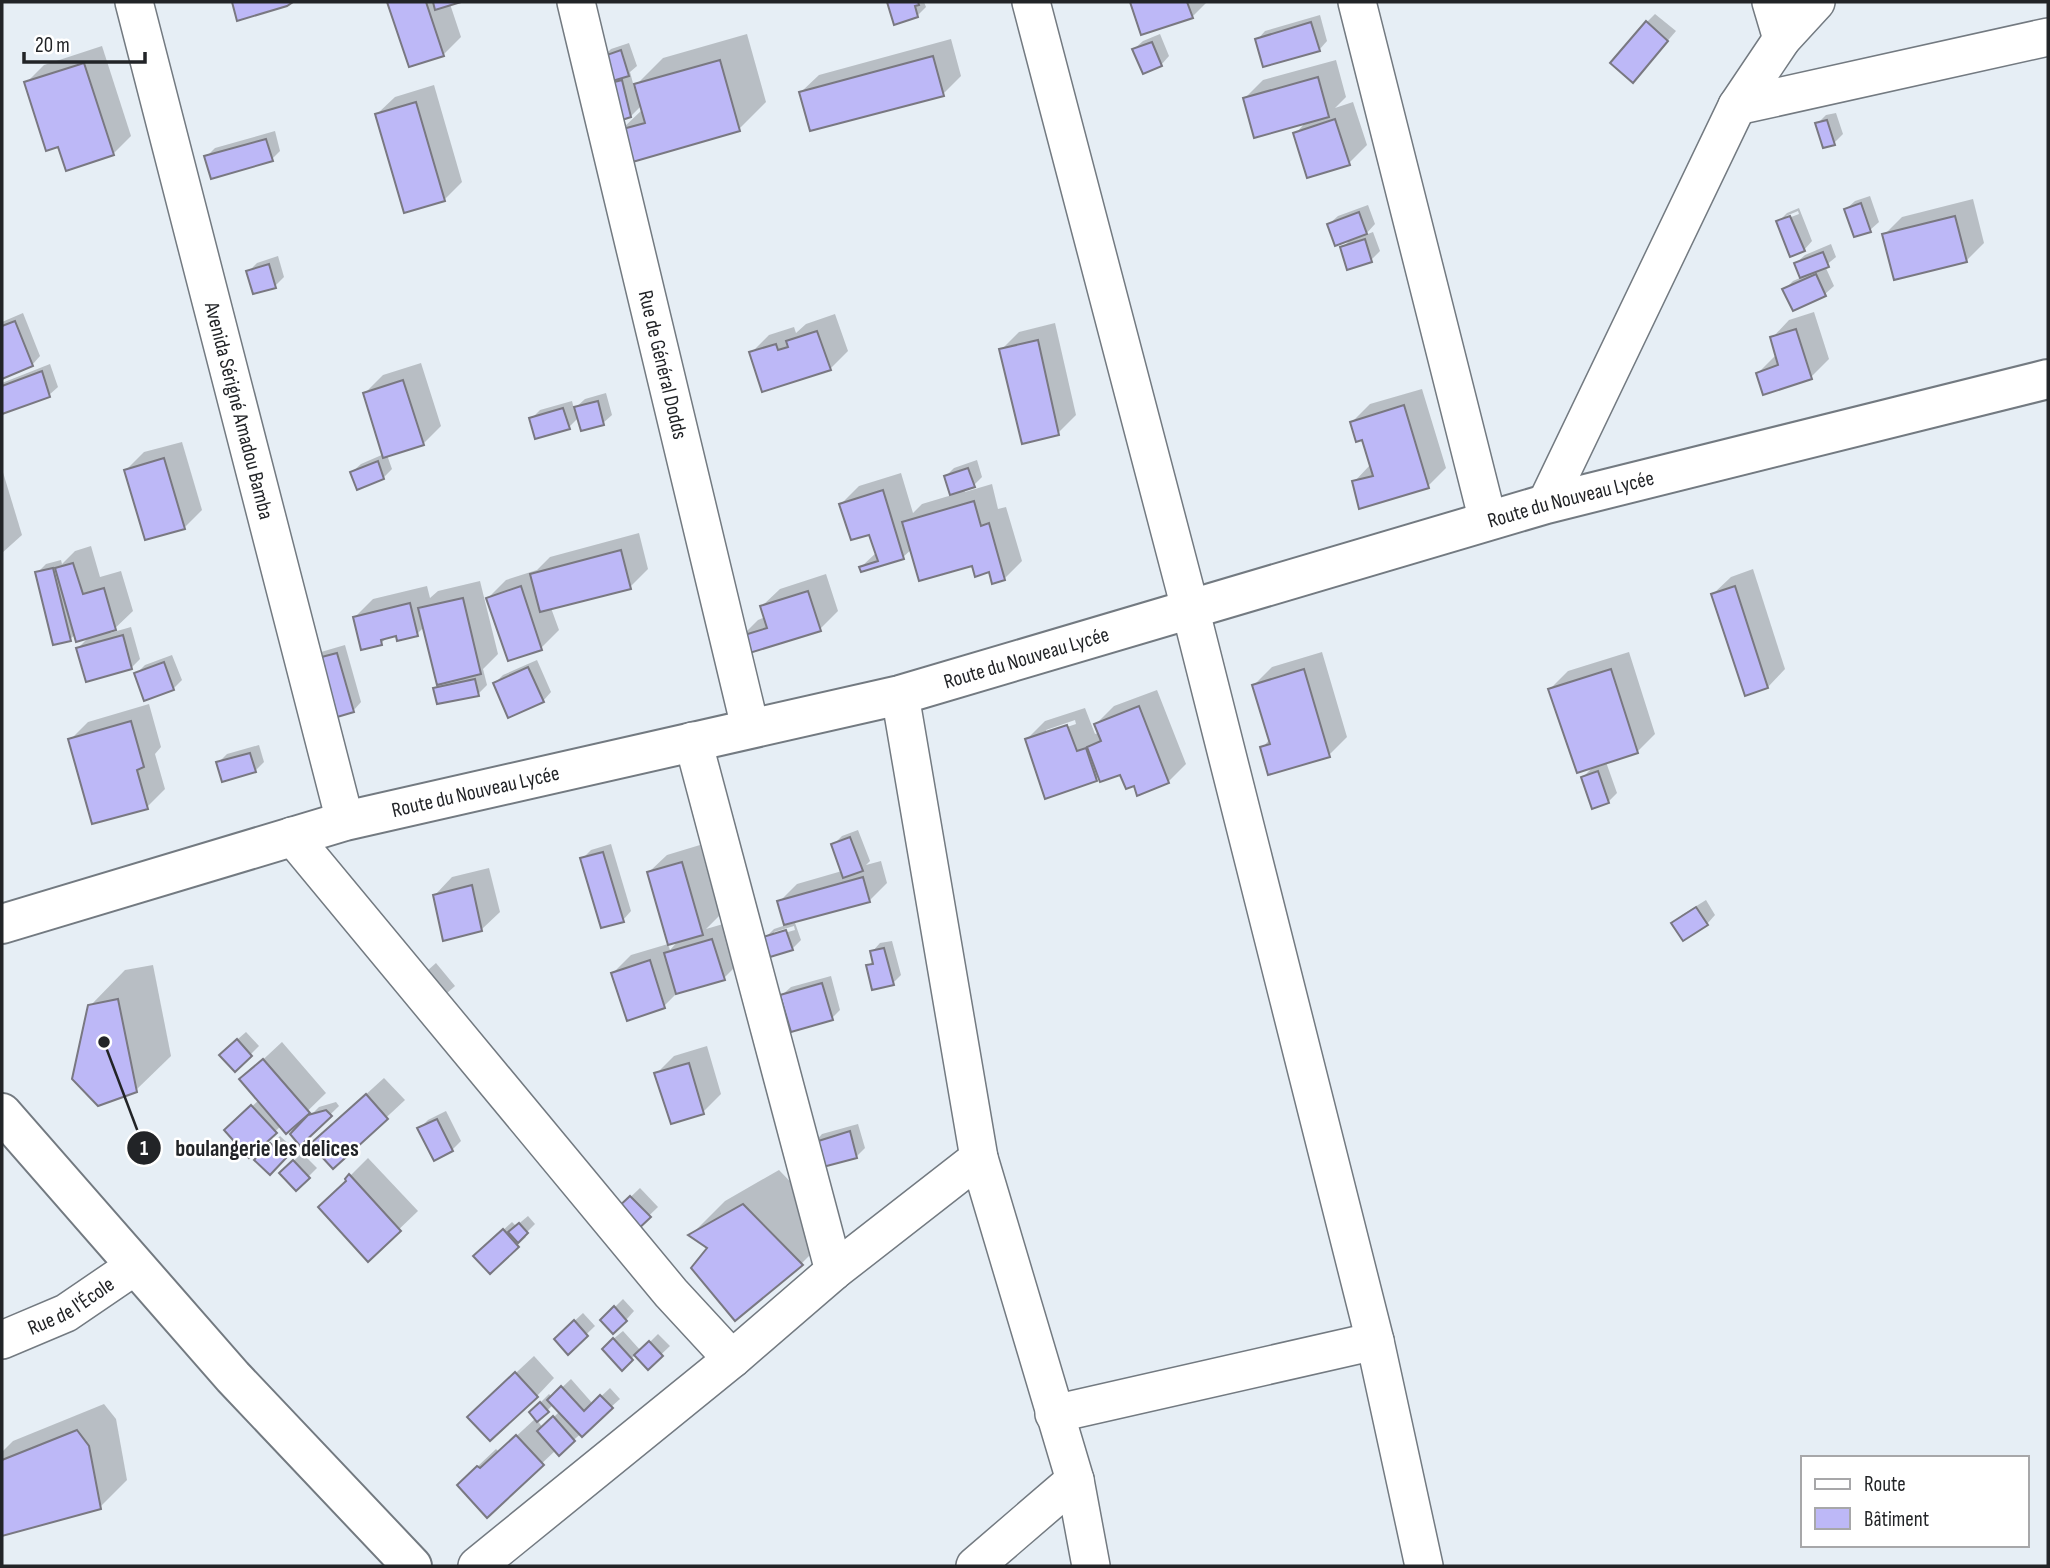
<svg xmlns="http://www.w3.org/2000/svg" width="2050" height="1568" viewBox="0 0 2050 1568" font-family="'Sofia Sans Condensed',sans-serif">
<rect width="100%" height="100%" fill="#e6eef5"/>
<g fill="#0003" fill-rule="evenodd">
<path d="M389 2H456L450 4 461 37 443 55 411 65Z"/>
<path d="M889 2H924L926 7 917 16 896 23Z"/>
<path d="M1132 2H1207L1192 17 1142 33Z"/>
<path d="M1655 14 1676 31 1641 72 1647 22Z"/>
<path d="M1320 15 1327 41 1319 50 1257 40 1265 31Z"/>
<path d="M747 34 766 102 739 129 621 130 643 109 642 105 631 116 614 120 603 57 611 49 629 43 637 66 630 72 634 87 663 58Z"/>
<path d="M1160 34 1169 56 1161 65 1134 49 1143 41Z"/>
<path d="M951 39 961 76 943 94 801 92 819 75Z"/>
<path d="M102 46 131 136 113 154 60 145 26 83 44 65Z"/>
<path d="M1336 60 1346 97 1335 108 1353 102 1367 145 1349 163 1295 134 1307 121 1245 98 1263 80Z"/>
<path d="M434 85 462 182 444 200 377 114 395 97Z"/>
<path d="M1836 113 1843 134 1834 143 1817 124 1826 115Z"/>
<path d="M275 131 280 151 272 159 206 157 215 148Z"/>
<path d="M1870 196 1879 222 1870 230 1846 209 1855 201Z"/>
<path d="M1973 199 1984 243 1966 261 1884 235 1902 217Z"/>
<path d="M1368 205 1375 224 1365 235 1373 232 1380 251 1371 260 1342 248 1352 238 1329 224 1338 216Z"/>
<path d="M1799 208 1812 241 1804 250 1778 222 1787 213ZM1798 211 1799 214 1786 219V216Z"/>
<path d="M1831 244 1836 257 1825 266 1834 286 1825 294 1785 289 1793 281 1802 277 1796 263 1805 255Z"/>
<path d="M278 256 284 277 275 286 248 272 257 263Z"/>
<path d="M1814 312 1829 359 1811 377 1758 373 1777 354 1772 338 1789 320Z"/>
<path d="M23 313 40 356 32 365 2 377V322Z"/>
<path d="M835 314 848 351 830 369 751 353 769 335 794 327 796 333 806 324Z"/>
<path d="M1055 323 1076 415 1058 433 1001 350 1019 332Z"/>
<path d="M421 363 441 426 423 444 387 455 392 469 383 478 352 472 361 464 384 454 365 393 383 375Z"/>
<path d="M50 364 58 387 49 395 3 412 2 383Z"/>
<path d="M1422 389 1446 468 1428 486 1354 482 1371 464 1363 438 1352 422 1370 404Z"/>
<path d="M606 393 612 415 603 423 579 417 569 427 531 419 540 410 572 401 574 409 585 399Z"/>
<path d="M182 442 202 510 184 528 126 470 144 452Z"/>
<path d="M977 460 982 477 974 485 964 489 965 492 992 484 998 509 1006 507 1022 561 1004 579 973 564 912 549 903 557 862 570 861 567 877 552 871 532 841 504 859 486 901 473 913 513 922 504 952 495 946 476 954 468Z"/>
<path d="M2 469 22 535 2 553Z"/>
<path d="M639 533 648 569 630 587 551 608 559 630 541 648 488 598 506 580 537 570 550 557Z"/>
<path d="M91 546 100 577 121 571 133 611 110 633 131 627 140 659 131 668 78 648 91 635 76 634 70 639 37 573 46 564 61 560 62 564 75 551Z"/>
<path d="M1753 569 1785 669 1768 687 1746 694 1713 594 1731 577Z"/>
<path d="M826 574 838 611 820 629 740 638 758 620 765 617 762 606 780 589Z"/>
<path d="M480 581 498 654 483 669 487 685 478 694 435 688 438 685 424 627 417 634H397L389 636 381 643 355 617 373 599 427 586 430 598 438 591Z"/>
<path d="M345 645 361 702 353 711 312 660 321 652Z"/>
<path d="M1322 652 1347 737 1329 755 1262 748 1270 739 1254 685 1272 667Z"/>
<path d="M1629 652 1655 734 1637 752 1606 762 1617 793 1608 802 1583 777 1594 766 1550 689 1568 671Z"/>
<path d="M172 655 182 680 173 689 136 674 145 665Z"/>
<path d="M537 660 551 692 543 701 495 683 503 675Z"/>
<path d="M1157 690 1186 764 1168 782 1135 784 1121 772 1099 775 1096 779 1027 739 1045 721 1085 708 1095 734 1099 733 1096 724 1114 706ZM1075 720 1076 724 1046 734V730Z"/>
<path d="M149 704 161 747 155 754 165 789 147 807 70 740 88 722Z"/>
<path d="M259 745 264 762 255 771 218 763 227 754Z"/>
<path d="M858 830 870 861 866 865 881 861 887 883 869 901 794 920 801 940 792 949 766 937 774 929 786 925 779 902 797 884 842 871 833 845 842 836ZM794 926 795 930 774 936V932Z"/>
<path d="M611 844 631 911 623 920 582 859 591 850Z"/>
<path d="M700 845 720 915 706 929 730 922 742 960 724 978 679 991 664 1006 613 973 631 955 668 944 670 950 680 939 649 872 667 855Z"/>
<path d="M489 868 500 912 482 929 435 895 452 877Z"/>
<path d="M1706 900 1715 915 1707 924 1673 923 1682 915Z"/>
<path d="M892 941 901 975 893 983 868 966 874 960 872 952 880 943Z"/>
<path d="M436 963 455 986 446 994 427 971Z"/>
<path d="M153 965 171 1056 136 1090 90 1006 125 970Z"/>
<path d="M831 976 840 1010 832 1018 782 995 791 987Z"/>
<path d="M246 1032 259 1046 235 1070 230 1046Z"/>
<path d="M282 1042 326 1093 286 1132 281 1126 249 1156 235 1122 259 1100 241 1080Z"/>
<path d="M707 1046 721 1094 703 1112 656 1074 674 1056Z"/>
<path d="M384 1078 405 1100 333 1167 330 1127Z"/>
<path d="M336 1102 339 1106 301 1143 292 1134 319 1107Z"/>
<path d="M446 1111 461 1141 452 1150 434 1159 420 1128 428 1120Z"/>
<path d="M858 1124 865 1148 857 1156 814 1143 822 1134Z"/>
<path d="M280 1136 293 1148 270 1173 256 1160Z"/>
<path d="M302 1153 317 1168 296 1189 281 1173Z"/>
<path d="M368 1158 418 1211 368 1259 347 1179Z"/>
<path d="M779 1170 836 1229 802 1263 735 1318 709 1248 691 1235 725 1201Z"/>
<path d="M640 1188 658 1207 635 1229 617 1210Z"/>
<path d="M528 1216 535 1224 524 1235 526 1237 490 1271 484 1248 512 1222 516 1226Z"/>
<path d="M623 1299 634 1311 626 1320H602Z"/>
<path d="M583 1313 595 1326 568 1352 565 1330Z"/>
<path d="M623 1331 641 1351 658 1334 670 1346 648 1367 636 1354 622 1368 612 1340Z"/>
<path d="M534 1356 554 1378 537 1396 488 1399Z"/>
<path d="M571 1379 593 1404 610 1388 620 1399 559 1453 556 1450 487 1515 477 1467 496 1449 499 1452 536 1418 531 1412 549 1394 552 1397ZM554 1404 560 1411 543 1428 537 1420Z"/>
<path d="M104 1404 116 1419 127 1480 100 1507 4 1533 2 1452 13 1441Z"/>
</g>
<g fill="#bdb8f7" stroke="#797881" stroke-width="2">
<path d="M232 2H293L287 6 237 21Z"/>
<path d="M387 2H426L444 56 409 67Z"/>
<path d="M433 2H461L435 10Z"/>
<path d="M887 2H918L919 5 915 6 918 17 894 25Z"/>
<path d="M1130 2H1187L1193 18 1141 35Z"/>
<path d="M1646 21 1668 41 1633 83 1610 63Z"/>
<path d="M1311 22 1320 51 1263 67 1255 39Z"/>
<path d="M1152 42 1162 66 1143 74 1132 49Z"/>
<path d="M621 50 629 76 609 82 601 57Z"/>
<path d="M933 56 944 96 810 131 799 92Z"/>
<path d="M720 60 740 131 629 163 619 130 645 123 634 84Z"/>
<path d="M84 63 114 155 66 171 58 147 46 151 24 82Z"/>
<path d="M1318 77 1329 117 1254 138 1243 98Z"/>
<path d="M622 80 631 117 613 123 603 85Z"/>
<path d="M416 102 445 201 404 213 375 114Z"/>
<path d="M1335 119 1350 165 1307 178 1293 133Z"/>
<path d="M1827 120 1835 145 1823 148 1815 123Z"/>
<path d="M266 139 273 161 211 179 204 156Z"/>
<path d="M1861 203 1871 232 1854 237 1844 209Z"/>
<path d="M1359 212 1367 234 1335 246 1327 224Z"/>
<path d="M1790 216 1805 251 1790 257 1776 221Z"/>
<path d="M1955 216 1967 262 1894 280 1882 234Z"/>
<path d="M1365 239 1372 262 1347 270 1340 247Z"/>
<path d="M1823 252 1829 267 1800 278 1794 263Z"/>
<path d="M269 264 276 288 253 294 246 271Z"/>
<path d="M1816 274 1826 296 1793 311 1782 289Z"/>
<path d="M15 321 33 366 2 379V326Z"/>
<path d="M1796 329 1812 379 1763 395 1756 373 1778 365 1770 337Z"/>
<path d="M817 331 831 370 762 392 749 352 776 344 778 350 788 347 786 341Z"/>
<path d="M1038 340 1059 435 1022 444 999 349Z"/>
<path d="M42 371 50 397 2 414V386Z"/>
<path d="M403 380 424 445 383 458 363 393Z"/>
<path d="M598 401 604 425 581 431 574 407Z"/>
<path d="M1404 405 1429 488 1359 509 1352 481 1373 476 1362 440 1356 442 1350 422Z"/>
<path d="M563 408 570 429 535 439 529 418Z"/>
<path d="M164 458 185 529 145 540 124 470Z"/>
<path d="M378 461 384 479 357 490 350 472Z"/>
<path d="M968 468 975 487 950 495 944 476Z"/>
<path d="M883 490 904 559 861 572 859 567 878 561 869 535 851 540 839 504Z"/>
<path d="M974 501 981 526 989 523 1005 580 992 584 989 572 975 577 972 566 919 581 902 522Z"/>
<path d="M621 550 631 589 540 612 530 574Z"/>
<path d="M73 563 83 594 104 588 116 630 76 642 55 568Z"/>
<path d="M53 568 71 641 53 645 35 572Z"/>
<path d="M521 586 542 650 508 661 486 598Z"/>
<path d="M1735 586 1768 688 1745 696 1711 594Z"/>
<path d="M808 591 821 631 743 655 738 637 767 628 760 606Z"/>
<path d="M463 598 481 674 437 685 418 608Z"/>
<path d="M410 603 418 636 397 641 396 636 381 640 382 645 361 650 353 617Z"/>
<path d="M123 635 132 669 86 682 76 648Z"/>
<path d="M337 653 354 712 327 720 310 660Z"/>
<path d="M164 662 174 690 144 701 134 673Z"/>
<path d="M528 667 544 702 508 718 493 683Z"/>
<path d="M1304 669 1330 757 1268 775 1260 747 1270 744 1252 685Z"/>
<path d="M1611 669 1638 753 1577 773 1548 689Z"/>
<path d="M475 679 479 696 437 704 433 688Z"/>
<path d="M1139 706 1169 783 1137 796 1134 786 1126 789 1120 775 1100 782 1087 747 1101 741 1094 724Z"/>
<path d="M131 721 144 767 137 770 148 809 92 824 68 739Z"/>
<path d="M1067 725 1077 751 1086 748 1097 781 1045 799 1025 739Z"/>
<path d="M250 753 256 772 222 782 216 762Z"/>
<path d="M1598 771 1609 803 1592 809 1581 777Z"/>
<path d="M850 837 863 871 843 878 831 844Z"/>
<path d="M603 852 624 922 601 928 580 858Z"/>
<path d="M682 862 703 935 668 945 647 872Z"/>
<path d="M863 877 870 902 784 925 777 901Z"/>
<path d="M472 885 482 931 443 941 433 895Z"/>
<path d="M1696 907 1708 925 1683 941 1671 923Z"/>
<path d="M786 930 793 950 770 957 763 937Z"/>
<path d="M712 939 725 980 676 994 664 953Z"/>
<path d="M884 948 894 985 872 990 866 965 873 964 870 951Z"/>
<path d="M650 960 665 1008 627 1021 611 973Z"/>
<path d="M822 983 833 1020 791 1032 780 995Z"/>
<path d="M118 999 137 1092 98 1106 72 1079 88 1005Z"/>
<path d="M237 1039 252 1056 235 1072 219 1055Z"/>
<path d="M263 1059 310 1113 286 1134 239 1079Z"/>
<path d="M689 1063 704 1114 671 1124 654 1073Z"/>
<path d="M366 1094 388 1119 333 1169 310 1144Z"/>
<path d="M251 1105 277 1133 249 1158 224 1130Z"/>
<path d="M326 1110 332 1116 300 1146 290 1134 308 1115Z"/>
<path d="M437 1119 453 1151 434 1161 417 1128Z"/>
<path d="M850 1131 857 1158 819 1168 812 1143Z"/>
<path d="M270 1143 286 1158 270 1175 254 1160Z"/>
<path d="M293 1160 310 1178 296 1191 279 1173Z"/>
<path d="M349 1174 401 1231 368 1262 318 1207 346 1181 345 1179Z"/>
<path d="M630 1196 651 1217 635 1232 615 1210Z"/>
<path d="M743 1204 803 1265 735 1321 691 1268 707 1248 688 1235Z"/>
<path d="M519 1223 528 1233 518 1243 508 1232Z"/>
<path d="M503 1229 519 1247 490 1274 473 1256Z"/>
<path d="M614 1306 627 1321 613 1334 600 1320Z"/>
<path d="M574 1320 588 1336 568 1355 554 1339Z"/>
<path d="M613 1338 633 1360 622 1371 602 1349Z"/>
<path d="M649 1341 663 1356 648 1370 634 1355Z"/>
<path d="M515 1372 538 1397 490 1441 467 1417Z"/>
<path d="M561 1386 584 1411 600 1395 613 1408 582 1437 547 1400Z"/>
<path d="M540 1402 549 1412 537 1422 529 1412Z"/>
<path d="M553 1416 575 1441 559 1456 537 1431Z"/>
<path d="M77 1430 89 1446 101 1509 2 1536V1460Z"/>
<path d="M516 1435 544 1465 487 1518 457 1485 477 1466 480 1468Z"/>
</g>
<g fill="none" stroke-linecap="round" stroke-linejoin="round">
<g stroke="#737a81" stroke-width="40">
<g id="minor">
<path id="s1" d="M134 2 345 821"/>
<path id="s2" d="M576 2 750 727"/>
<path d="M1031 2 1190 608 1375 1341 1424 1566"/>
<path d="M1357 2 1488 521"/>
<path d="M1771 2 1782 39"/>
<path d="M1737 106 2048 37"/>
<path d="M1546 504 1737 106 1782 39 1816 2"/>
<path d="M900 695 979 1158 1075 1480 1091 1566"/>
<path d="M693 741 834 1271"/>
<path d="M292 836 671 1293 732 1359"/>
<path id="s3" d="M2 1340 66 1313 135 1266"/>
<path d="M1054 1414 1375 1341"/>
<path d="M477 1566 732 1359 834 1271 979 1158"/>
<path d="M975 1566 1075 1480"/>
</g>
</g>
<g stroke="#737a81" stroke-width="42">
<g id="tertiary">
<path id="s4" d="M2 924 345 821 900 695 1546 504 2048 379"/>
</g>
</g>
<g stroke="#737a81" stroke-width="42">
<path id="secondary" d="M2 1113 233 1377 412 1566"/>
</g>
<use href="#minor" stroke="#fff" stroke-width="37"/>
<use href="#tertiary" stroke="#fff" stroke-width="38"/>
<use href="#secondary" stroke="#fff" stroke-width="38"/>
</g>
<g text-anchor="middle" dominant-baseline="central" stroke-width="5" stroke-linejoin="round" paint-order="stroke">
<g font-size="21" fill="#222427" stroke="#fff">
<text stroke="none"><textPath href="#s2" startOffset="373">Rue de Général Dodds</textPath></text>
<text stroke="none"><textPath href="#s1" startOffset="422">Avenida Sérigné Amadou Bamba</textPath></text>
<text stroke="none"><textPath href="#s4" startOffset="1626">Route du Nouveau Lycée</textPath></text>
<text stroke="none"><textPath href="#s4" startOffset="1059">Route du Nouveau Lycée</textPath></text>
<text stroke="none"><textPath href="#s4" startOffset="492">Route du Nouveau Lycée</textPath></text>
<text stroke="none"><textPath href="#s3" startOffset="77">Rue de l'École</textPath></text>
</g>
</g>
<path fill="none" stroke="#222427" stroke-width="2.5" d="M104 1042L144 1148"/>
<g fill="#222427" stroke="#fff" stroke-width="2.5">
<circle cx="104" cy="1042" r="7"/>
<circle cx="144" cy="1148" r="18"/>
</g>
<g font-size="21" text-anchor="middle" font-weight="bold" fill="#fff">
<text x="144" y="1155">1</text>
</g>
<g font-size="23" text-anchor="middle" font-weight="bold" fill="#222427" stroke="#fff" stroke-width="5" stroke-linejoin="round" paint-order="stroke">
<text x="267" y="1156">boulangerie les delices</text>
</g>
<rect width="2050" height="1568" fill="none" stroke="#222427" stroke-width="7"/>
<rect x="1801" y="1456" width="228" height="91" fill="#ffffff" stroke="#a7a7a9" stroke-width="2"/>
<rect x="1815" y="1479" width="35" height="10" fill="#ffffff" stroke="#a7a7a9" stroke-width="2"/>
<text x="1864" y="1491" font-size="21" fill="#222427">Route</text>
<rect x="1815" y="1508" width="35" height="21" fill="#bdb8f7" stroke="#a7a7a9" stroke-width="2"/>
<text x="1864" y="1526" font-size="21" fill="#222427">Bâtiment</text>
<path d="M24 52v10h121v-10" fill="none" stroke="#222427" stroke-width="3.5"/>
<text x="35" y="52" font-size="21" fill="#222427" stroke="#ffffff" stroke-width="5" paint-order="stroke">20 m</text>
</svg>
